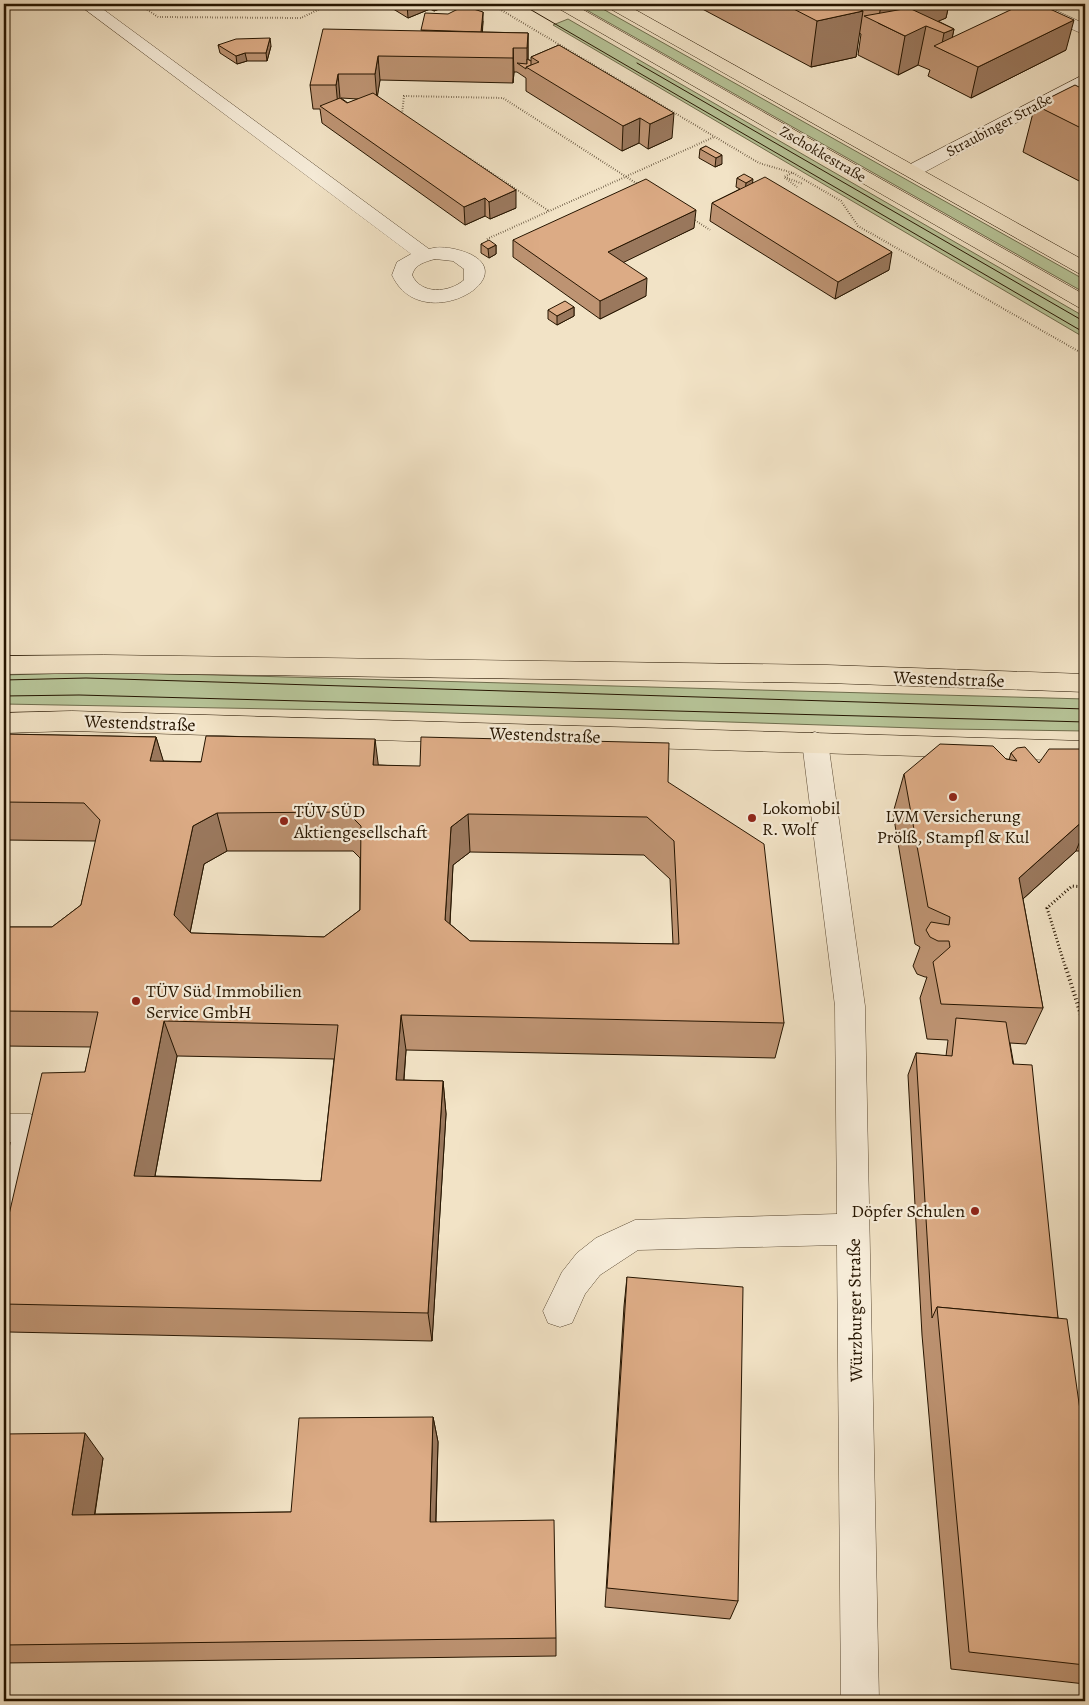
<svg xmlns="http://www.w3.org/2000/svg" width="1089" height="1705" viewBox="0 0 1089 1705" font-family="Alegreya,serif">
<rect width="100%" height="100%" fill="#f2e3c6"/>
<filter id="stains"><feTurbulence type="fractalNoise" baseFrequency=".004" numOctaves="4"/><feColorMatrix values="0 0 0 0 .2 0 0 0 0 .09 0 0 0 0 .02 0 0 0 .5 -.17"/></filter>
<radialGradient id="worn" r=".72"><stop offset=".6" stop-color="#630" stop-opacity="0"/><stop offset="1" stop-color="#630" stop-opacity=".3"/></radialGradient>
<g fill="#b7c498" stroke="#6e6c4c">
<path d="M576 4H594L1085 280V293Z"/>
<path d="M568 19 1085 317V338L553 25Z"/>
<path d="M105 672 1085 699V731L947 729 386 711 4 704V675Z"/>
</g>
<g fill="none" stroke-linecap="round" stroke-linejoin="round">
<g stroke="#594832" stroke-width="1">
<g id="minor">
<path d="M78 4H96L429 249C442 245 458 249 470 254 523 279 420 337 392 275L397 262 411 254ZM435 259 453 261 464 269V280C449 293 421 295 412 275 415 264 425 262 435 259Z"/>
<path d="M1021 4H1042L1085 24V35L1023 7Z"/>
<path d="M1085 74V86L919 175H905L903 171 905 167Z"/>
<path d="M815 732 824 735 828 742 865 1006 879 1701H841L837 1245 638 1250 600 1275 585 1294 572 1323 560 1327 548 1323 543 1311 562 1272 577 1253 596 1238 635 1220 837 1214 835 1006 802 742 806 735Z"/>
<path d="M4 1114H30L41 1118 46 1128 20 1233 15 1244 4 1248V1170L11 1142H4Z"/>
</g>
</g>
<g stroke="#261500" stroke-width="1">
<g id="major">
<path d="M554 4H573L1085 295V309L1078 307 556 7Z"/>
<path d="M605 4H625L1085 261V275L1078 273 607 7Z"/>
<path d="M104 655 827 665 1085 674V692L827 683 104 673 4 674V656Z"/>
<path d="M72 711 1085 741V761L72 731 4 733V713Z"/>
</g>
</g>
<g stroke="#261500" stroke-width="2" stroke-dasharray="0.5 2" stroke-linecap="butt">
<path d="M139 4 158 17 301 18 330 4"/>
<path d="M491 4 759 163 793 173 841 201 858 226 1085 355"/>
<path d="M404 115 402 114 404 96 503 98 639 185"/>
<path d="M460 152 549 211"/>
<path d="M792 173 784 177 797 187"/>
<path d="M787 178 803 184"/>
<path d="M693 219 710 230"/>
<path d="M487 239 714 137"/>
</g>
<path stroke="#261500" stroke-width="3" stroke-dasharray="1 2.5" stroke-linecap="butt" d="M1066 969 1047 908 1072 886 1085 887"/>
<path stroke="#261500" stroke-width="4" stroke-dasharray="1 3" stroke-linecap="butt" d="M1066 968 1081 1015"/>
<use href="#minor" fill="#f7edda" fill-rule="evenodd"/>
<use href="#major" fill="#f2e3c6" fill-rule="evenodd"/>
<g stroke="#261500" stroke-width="1">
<path d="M521 4 1085 333"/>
<path d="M637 63 1085 322"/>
<path d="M4 680 86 678 1085 709"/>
<path d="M4 696 79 695 1085 722"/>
</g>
</g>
<g fill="#bd9372" stroke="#261500" fill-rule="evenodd">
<path d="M385 4H452L434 11 430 9 408 18Z"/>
<path d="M693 4H949L946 18 938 21 954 29 952 38 1066 50 971 98 928 76 930 70 918 65 898 75 858 55 861 34 859 33 856 57 811 67Z"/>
<path d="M483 21 482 32 528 33V59L531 61V57L559 45 672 138 648 149 639 143 622 151 526 91V78L517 72H514L513 83 380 80 377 96 516 208 490 219 485 216 465 225 322 123 320 109H313L310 85 421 31ZM341 98 358 99 348 103Z"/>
<path d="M218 45 271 46 267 61H247L237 64 220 53Z"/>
<path d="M1085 90V184L1023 152 1035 105Z"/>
<path d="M706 146 722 164 715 167 699 158 700 149Z"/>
<path d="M737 178 752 184 889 270 835 299 710 221 712 203 740 189 736 187Z"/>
<path d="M694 228 623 262 646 296 600 319 513 257V240Z"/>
<path d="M481 244 496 245V254L489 258 481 253Z"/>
<path d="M574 307V316L557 325 548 319V310Z"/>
<path d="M4 734 156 737 163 761 379 765 668 782 784 1023 775 1058 406 1050 404 1080 443 1081 446 1114 432 1341 9 1332 4 1325V1236L85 1072 91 1047 4 1046V927H52L81 905 96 841 4 840ZM227 851H353L360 858V910L324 937 191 933H190L204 864ZM470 852 644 855 670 879 673 944 470 941 450 924 453 865ZM177 1056 334 1059 321 1181 155 1176Z"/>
<path d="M1085 749V851H1076L1023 899 1043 1008 1026 1044 1010 1043 1058 1318 1085 1445V1684L951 1669 922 1335 908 1075 916 1053 946 1056 948 1040 927 1039 920 998 927 977H925L917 974 913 966 920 947 915 944 893 813 904 774 1006 759 1009 760 1011 753 1039 763Z"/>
<path d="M627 1277 738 1601 730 1619 605 1607 624 1306Z"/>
<path d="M433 1417 438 1442 436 1521 556 1638V1656L4 1663V1434L103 1458 95 1514 291 1512Z"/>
</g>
<g fill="#9a785d" stroke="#261500">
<path d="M407 4H430V9L408 18Z"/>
<path d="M434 4H452L434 11Z"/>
<path d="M887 4H949L946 18 927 26H926L918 65 898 75 905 36 878 23 881 5Z"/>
<path d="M863 11 856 57 811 67 817 21Z"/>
<path d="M483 12V21L482 40 481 32Z"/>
<path d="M1074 20 1066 50 971 98 978 67Z"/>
<path d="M954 29 949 53 941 49 944 33Z"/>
<path d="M528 33V57L527 68V48Z"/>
<path d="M270 38 271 46 267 61 266 53Z"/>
<path d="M513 48 514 72 513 83Z"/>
<path d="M245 53 247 61 237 64 236 56Z"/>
<path d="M378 56 380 80 377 99 375 74Z"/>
<path d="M338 74 340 98 338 107 336 85Z"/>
<path d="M674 113 672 138 648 149 650 124Z"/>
<path d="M640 118 639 143 622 151 623 126Z"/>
<path d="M722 155V164L715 167 716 158Z"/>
<path d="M753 179 752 188 745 192 746 183Z"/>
<path d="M516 190V208L490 219 489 202Z"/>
<path d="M485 198V216L465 225 464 207Z"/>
<path d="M696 210 694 228 608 270V252Z"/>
<path d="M496 245V254L489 258 488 249Z"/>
<path d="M892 252 889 270 835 299 838 282Z"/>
<path d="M647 278 646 296 600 319V301Z"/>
<path d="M574 307V316L557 325V316Z"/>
<path d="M156 737 168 776 150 761Z"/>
<path d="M375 739 380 778 373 765Z"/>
<path d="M217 813 227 851 204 864 186 952 174 915 193 826Z"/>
<path d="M468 814 470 852 453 865 448 957 445 920 451 827Z"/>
<path d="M1085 819V829L1076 851 1004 916 1019 878Z"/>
<path d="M401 1015 406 1050 401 1114 396 1080Z"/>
<path d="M164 1021 177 1056 149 1208 134 1176Z"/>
<path d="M443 1081 446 1114 432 1341 428 1313Z"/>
<path d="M433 1417 438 1442 435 1543 430 1522Z"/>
<path d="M85 1433 103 1458 91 1537 72 1515Z"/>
</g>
<g fill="#dcab85" stroke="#261500" fill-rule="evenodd">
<path d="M784 4H849L863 11 817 21Z"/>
<path d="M1023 4H1039L1074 20 978 67 934 46Z"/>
<path d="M464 6 483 12 481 32 421 30 425 13 448 14Z"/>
<path d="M909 8 954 29 944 33 926 26 905 36 864 16Z"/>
<path d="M323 29 528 33 527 48H513V58L378 56 375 74H338L336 85H310Z"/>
<path d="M270 38 266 53H245L236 56 218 45 236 39Z"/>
<path d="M559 45 674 113 650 124 640 118 623 126 526 67 539 62 531 57Z"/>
<path d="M527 59 531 61V65L526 67V69L517 63 527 64Z"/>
<path d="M1075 85 1085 90V130L1035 105Z"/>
<path d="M373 93 516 190 489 202 485 198 464 207 320 106 340 98 347 103Z"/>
<path d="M706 146 722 155 716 158 700 149Z"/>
<path d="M744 174 753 179 746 183 737 178Z"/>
<path d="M765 177 892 252 838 282 712 203Z"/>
<path d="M646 179 696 210 608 252 647 278 600 301 513 240Z"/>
<path d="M489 240 496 245 488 249 481 244Z"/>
<path d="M565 301 574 307 557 316 548 310Z"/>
<path d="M4 734 156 737 150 761 201 762 206 736 375 739 373 765 420 766 421 737 669 743 668 782 764 844 784 1023 401 1015 396 1080 443 1081 428 1313 4 1304V1236L42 1073 85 1072 98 1012 4 1011V927H52L81 905 100 820 84 803 4 802ZM347 812 361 826 360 910 324 937 191 933 174 915 193 826 217 813ZM468 814 647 817 674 841 679 944 470 941 445 920 451 827ZM164 1021 338 1025 321 1181 134 1176Z"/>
<path d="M940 744 993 746 1006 759 1017 761 1011 753 1017 748 1025 747 1039 763 1049 749H1085V819L1019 878 1043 1008 941 1004 933 962 950 947 949 941H938L930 937 926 930 931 922 949 925 950 917 928 907 904 774Z"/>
<path d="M956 1018 1006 1022 1013 1064 1032 1065 1058 1318 937 1307 932 1318 916 1053 952 1056Z"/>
<path d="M627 1277 743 1287 738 1601 607 1588Z"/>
<path d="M937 1307 1067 1319 1085 1445V1665L969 1652Z"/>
<path d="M433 1417 430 1522 554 1520 556 1638 4 1645V1434L85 1433 72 1515 291 1512 299 1418Z"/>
</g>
<g fill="#8f2418" stroke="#f7edda" stroke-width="2">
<circle cx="953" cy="797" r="5"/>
<circle cx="752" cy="818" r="5"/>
<circle cx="284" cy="821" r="5"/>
<circle cx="136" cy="1001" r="5"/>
<circle cx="975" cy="1211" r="5"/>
</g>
<g text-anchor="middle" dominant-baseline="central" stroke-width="4.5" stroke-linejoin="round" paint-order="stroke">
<g font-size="15" fill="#261500" stroke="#f7edda">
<text transform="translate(999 125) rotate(-28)">Straubinger Straße</text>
<text transform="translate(823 154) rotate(30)">Zschokkestraße</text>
</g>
<g font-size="18" fill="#261500" stroke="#f7edda">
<text transform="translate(949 679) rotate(2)">Westendstraße</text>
<text transform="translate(140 723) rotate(2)">Westendstraße</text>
<text transform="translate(545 735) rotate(2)">Westendstraße</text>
<text transform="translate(855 1310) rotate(-91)">Würzburger Straße</text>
</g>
<g font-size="18" fill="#261500" stroke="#f7edda" text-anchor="start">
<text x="762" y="808">Lokomobil<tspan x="762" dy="21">R. Wolf</tspan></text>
<text x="294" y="811">TÜV SÜD<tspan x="294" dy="21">Aktiengesellschaft</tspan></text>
<text x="953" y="816" text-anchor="middle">LVM Versicherung<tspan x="953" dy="21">Prölß, Stampfl &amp; Kul</tspan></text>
<text x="146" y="991">TÜV Süd Immobilien<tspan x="146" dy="21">Service GmbH</tspan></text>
<text x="965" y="1211" text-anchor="end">Döpfer Schulen</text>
</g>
</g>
<rect width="1089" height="1705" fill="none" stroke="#f2e3c6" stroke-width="20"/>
<rect x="5" y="5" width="1079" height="1695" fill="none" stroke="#261500" stroke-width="2.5"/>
<rect x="10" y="10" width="1069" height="1685" fill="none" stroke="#261500"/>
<rect width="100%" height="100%" filter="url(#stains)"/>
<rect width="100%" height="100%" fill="url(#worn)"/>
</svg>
